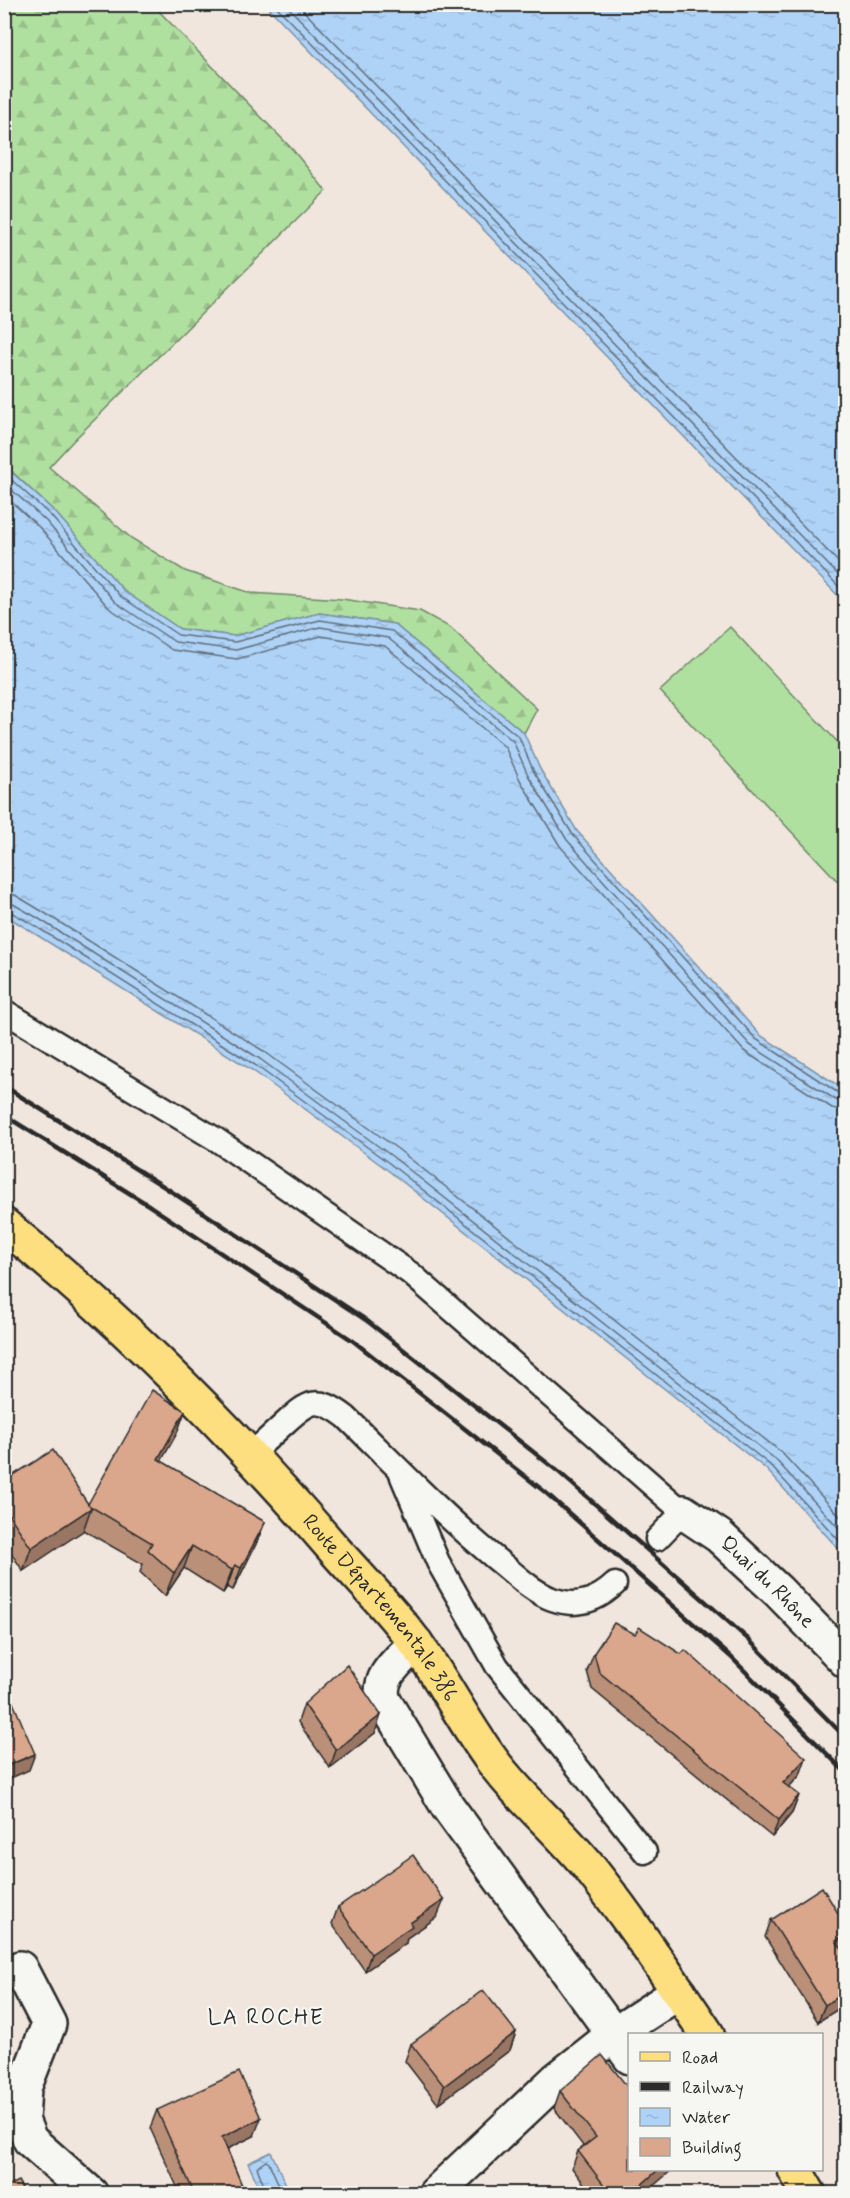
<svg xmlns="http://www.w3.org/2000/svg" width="850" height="2198" viewBox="0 0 850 2198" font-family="Mynerve,sans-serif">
<defs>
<pattern id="forest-firs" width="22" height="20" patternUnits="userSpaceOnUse" patternTransform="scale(1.5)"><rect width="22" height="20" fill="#b0e0a0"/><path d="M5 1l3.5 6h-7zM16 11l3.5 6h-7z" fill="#98c08a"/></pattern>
<pattern id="water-ripples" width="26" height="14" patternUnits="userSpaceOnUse" patternTransform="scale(1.5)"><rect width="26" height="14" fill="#afd3f7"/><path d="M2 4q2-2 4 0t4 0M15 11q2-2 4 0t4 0" fill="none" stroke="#97b5d4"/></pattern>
</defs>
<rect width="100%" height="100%" fill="#f0e6de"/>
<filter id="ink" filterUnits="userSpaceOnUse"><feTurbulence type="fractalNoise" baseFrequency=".0167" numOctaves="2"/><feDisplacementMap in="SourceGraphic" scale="12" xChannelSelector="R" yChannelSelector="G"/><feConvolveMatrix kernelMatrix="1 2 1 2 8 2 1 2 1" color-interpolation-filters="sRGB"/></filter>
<g filter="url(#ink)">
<path fill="url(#forest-firs)" stroke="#6e8666" stroke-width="1.5" d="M4 5H153L293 150 326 191 74 440 49 467 131 538 185 571 251 593 342 599 420 611 451 628 537 709 524 733 394 624 319 613 234 636 180 629 124 591 55 512 5 465Z"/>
<path fill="#b0e0a0" stroke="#6e8666" stroke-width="1.5" d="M730 627 845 750V889L660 691Z"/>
<g fill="url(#water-ripples)" stroke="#7a90a5" stroke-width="1.5">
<path d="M266 5H845V603Z"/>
<path d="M4 465 55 512 124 591 180 629 234 636 319 613 394 624 524 733 540 769 577 831 760 1035 845 1090V1556L766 1469 385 1168 252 1070 5 915Z"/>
<path d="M271 2152 290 2193H262L248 2163Z"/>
</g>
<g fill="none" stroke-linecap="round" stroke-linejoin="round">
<g stroke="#606e7d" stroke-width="1.5">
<path d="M274 4 846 594"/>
<path d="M285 4 846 583"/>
<path d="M297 4 846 570"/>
<path d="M4 473 51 516 120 596 178 635 235 642 320 620 392 631 519 737 534 772 573 835 756 1039 840 1094 846 1095"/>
<path d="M4 483 46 521 115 602 175 642 236 650 320 627 388 638 513 741 528 775 567 840 750 1045 836 1100 846 1102"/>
<path d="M4 495 39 527 109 608 172 650 237 659 321 636 385 646 505 747 520 780 560 846 744 1051 832 1108 846 1111"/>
<path d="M4 894 15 895 40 910 265 1052 399 1150 781 1452 846 1523"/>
<path d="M4 903 13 904 36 917 260 1059 393 1157 775 1459 846 1536"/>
<path d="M4 910 9 911 32 924 255 1065 389 1163 770 1465 846 1548"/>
<path d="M267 2194 257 2167 266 2161 269 2163 283 2194"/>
</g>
<g stroke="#2b2b2b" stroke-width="27">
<g id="service">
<path d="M4 1011 217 1140 410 1273 683 1512 657 1539"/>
<path d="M250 1455C262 1444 273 1434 285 1423 309 1401 317 1395 346 1417 395 1465 443 1515 496 1559 514 1573 531 1591 552 1599 577 1608 597 1601 615 1584"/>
<path d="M402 1477 438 1562 497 1666 645 1852"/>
</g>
</g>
<g stroke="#2b2b2b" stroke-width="38">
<g id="minor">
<path id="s1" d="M683 1512 719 1536 778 1591 846 1661"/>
<path d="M416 1643C401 1659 375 1677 384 1701L448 1807 630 2057"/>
<path d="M20 1968 49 2024 24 2088 22 2120 30 2140 91 2194"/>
<path d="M435 2194 556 2080 613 2035 679 1992"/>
</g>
</g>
<g stroke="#2b2b2b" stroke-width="38">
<g id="primary">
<path id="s2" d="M4 1225C123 1321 232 1431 332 1547 360 1579 392 1610 417 1645 446 1684 467 1729 497 1767 526 1804 563 1834 592 1871 633 1923 670 1979 707 2034"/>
<path d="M795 2170 809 2194"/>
</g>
</g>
<use href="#service" stroke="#f6f6f2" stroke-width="22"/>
<use href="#minor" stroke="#f6f6f2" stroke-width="33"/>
<use href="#primary" stroke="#fedf80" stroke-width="33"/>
<g stroke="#2b2b2b" stroke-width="4.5">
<path d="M4 1086 163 1186 366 1320 560 1473 748 1639 846 1738"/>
<path d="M4 1115 150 1206 352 1340 545 1492 731 1657 846 1773"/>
</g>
</g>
<g fill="#bb9079" stroke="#2b2b2b" stroke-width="1.5">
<path d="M185 1411 177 1433 161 1461 265 1522 256 1544 233 1590 227 1587 223 1593 184 1568 165 1596 140 1572 143 1564 83 1530 23 1571 4 1542V1481L88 1504Z"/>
<path d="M594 1653 800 1775 789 1787 799 1795 792 1813 772 1837 592 1689 587 1671Z"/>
<path d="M304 1704 375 1733 330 1768 298 1722Z"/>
<path d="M338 1907 437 1917 407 1938 406 1943 365 1971 332 1924Z"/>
<path d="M771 1920 846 1926V1943L842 1950 846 1955 818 2022 765 1937Z"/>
<path d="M516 2032 510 2050 438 2104 405 2061 411 2044Z"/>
<path d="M560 2091 646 2192 647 2193H591L572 2168 578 2151 584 2147 554 2108Z"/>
<path d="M157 2110 254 2136 227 2149 245 2193H180L150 2128Z"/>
</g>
<g fill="#997563" stroke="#2b2b2b" stroke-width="1.5">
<path d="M185 1411 177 1433 150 1481 158 1459Z"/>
<path d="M91 1508 83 1531 23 1571 31 1548Z"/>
<path d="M265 1522 256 1544 233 1590 241 1568Z"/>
<path d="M192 1546 184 1568 165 1596 174 1573Z"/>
<path d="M235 1565 227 1587 223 1593 232 1570Z"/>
<path d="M381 1715 375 1733 330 1768 336 1750Z"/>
<path d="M35 1754 29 1770 4 1781V1767Z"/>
<path d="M806 1758 800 1775 777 1800 783 1783Z"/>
<path d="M799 1795 792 1813 772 1837 779 1820Z"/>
<path d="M444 1900 437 1917 407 1938 406 1943 365 1971 371 1954 410 1923Z"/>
<path d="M846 1935V1943L843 1949 830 1958 836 1941Z"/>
<path d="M846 1991V2004L818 2022 825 2005Z"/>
<path d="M516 2032 510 2050 438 2104 444 2086Z"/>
<path d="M261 2118 254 2136 215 2155 222 2137Z"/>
<path d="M659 2169H673L645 2193 641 2185Z"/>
</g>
<g fill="#daa78d" stroke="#2b2b2b" stroke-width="1.5">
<path d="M152 1390 185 1411 158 1459 265 1522 241 1568 235 1565 232 1570 192 1546 174 1573 148 1550 152 1543 90 1506 91 1508 31 1548 4 1507V1481L53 1450 88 1504Z"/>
<path d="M614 1623 635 1634 639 1627 681 1654 685 1650 806 1758 783 1783 799 1795 779 1820 599 1672 594 1653Z"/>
<path d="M347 1665 381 1715 336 1750 304 1704Z"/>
<path d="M9 1693 35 1754 4 1767V1695Z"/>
<path d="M413 1855 444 1900 410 1923 412 1926 371 1954 338 1907Z"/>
<path d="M822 1887 846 1926V1935L836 1941 846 1955V1991L825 2005 771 1920Z"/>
<path d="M483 1990 516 2032 444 2086 411 2044Z"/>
<path d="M602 2055 630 2090V2169H659L641 2185 647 2193H610L578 2151 596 2137 560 2091Z"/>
<path d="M239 2072 261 2118 222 2137 245 2193H194L157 2110Z"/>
<path d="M18 2181 25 2193H4V2188Z"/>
</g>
</g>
<g text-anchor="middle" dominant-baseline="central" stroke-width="4.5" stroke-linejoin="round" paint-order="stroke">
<g font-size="21" fill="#2b2b2b" stroke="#f6f6f2">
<text stroke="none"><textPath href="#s1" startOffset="110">Quai du Rhône</textPath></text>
<text stroke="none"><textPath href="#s2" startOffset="538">Route Départementale 386</textPath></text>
</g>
<g font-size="22" letter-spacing="1.5" fill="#2b2b2b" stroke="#f6f6f2">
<text x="266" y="2018">LA ROCHE</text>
</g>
</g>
<rect width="850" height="2198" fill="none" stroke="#f6f6f2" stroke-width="24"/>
<rect x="12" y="12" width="826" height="2174" fill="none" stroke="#2b2b2b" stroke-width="2" filter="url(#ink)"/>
<rect x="628" y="2033" width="195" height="138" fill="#f6f6f2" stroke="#a5a5a2" stroke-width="1.5"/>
<rect x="640" y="2052" width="30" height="9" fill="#fedf80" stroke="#a5a5a2" stroke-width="1.5"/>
<text x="682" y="2063" font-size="18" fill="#2b2b2b">Road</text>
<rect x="640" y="2082" width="30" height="9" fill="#2b2b2b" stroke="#a5a5a2" stroke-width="1.5"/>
<text x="682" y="2093" font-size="18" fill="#2b2b2b">Railway</text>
<rect x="640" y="2108" width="30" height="18" fill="url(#water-ripples)" stroke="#a5a5a2" stroke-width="1.5"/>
<text x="682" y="2123" font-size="18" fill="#2b2b2b">Water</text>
<rect x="640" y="2138" width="30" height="18" fill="#daa78d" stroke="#a5a5a2" stroke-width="1.5"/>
<text x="682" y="2153" font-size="18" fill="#2b2b2b">Building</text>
</svg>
